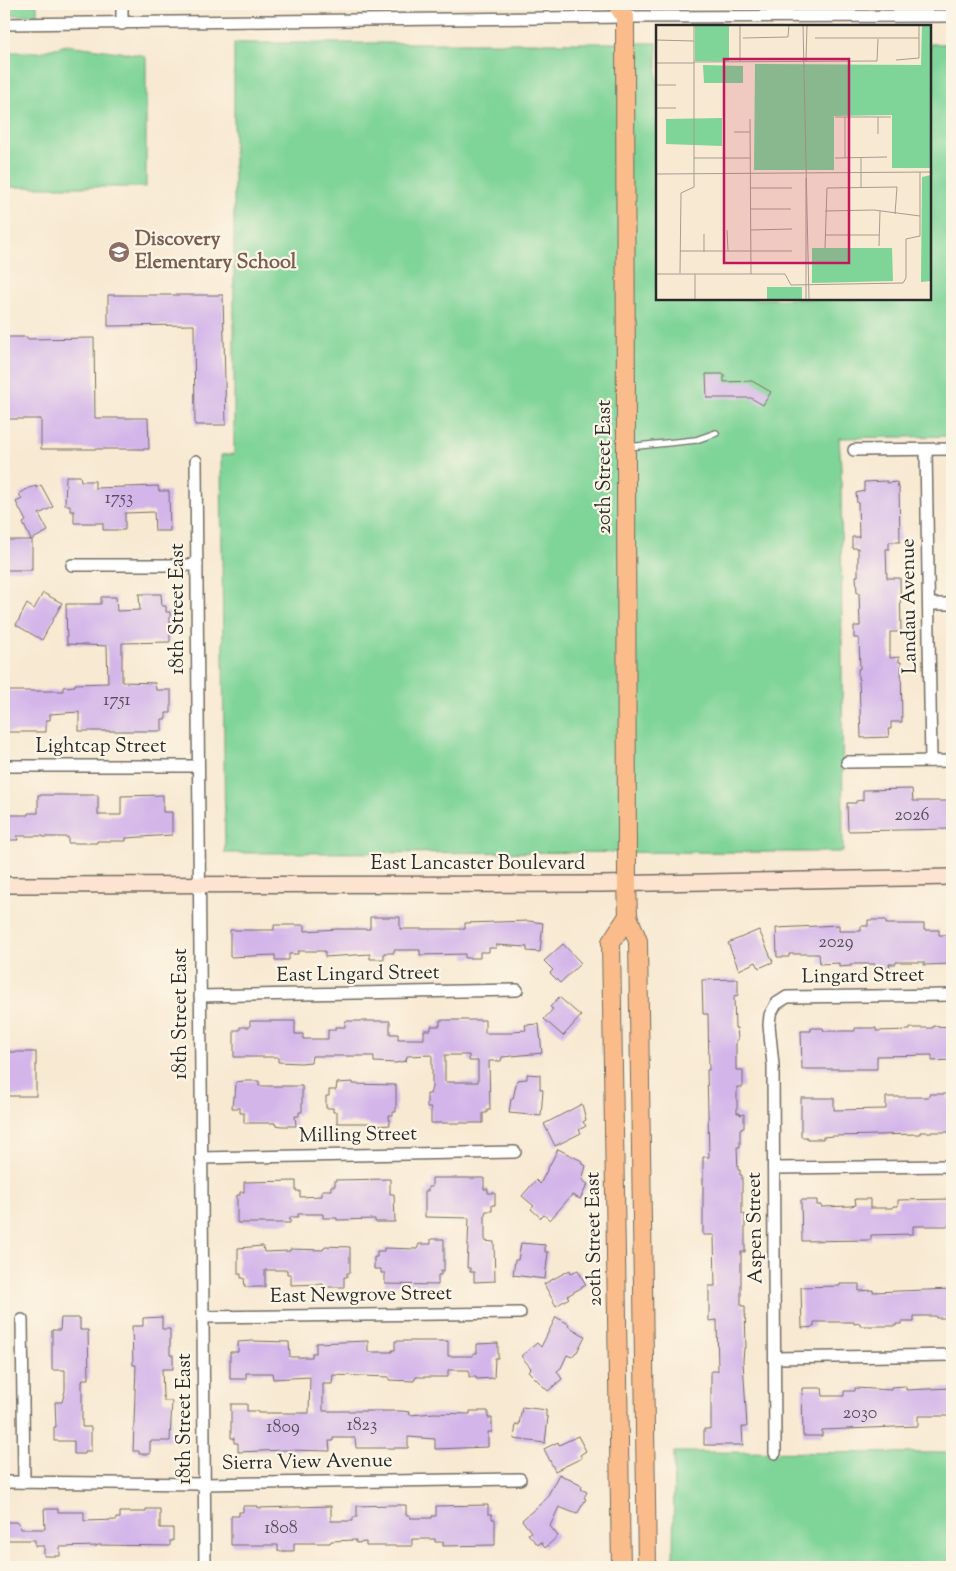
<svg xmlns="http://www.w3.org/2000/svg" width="956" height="1571" viewBox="0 0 956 1571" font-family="'Sorts Mill Goudy',serif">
<rect width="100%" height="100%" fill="#fcf5e5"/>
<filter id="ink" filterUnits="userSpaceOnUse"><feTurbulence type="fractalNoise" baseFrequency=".02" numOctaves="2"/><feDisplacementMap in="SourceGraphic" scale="10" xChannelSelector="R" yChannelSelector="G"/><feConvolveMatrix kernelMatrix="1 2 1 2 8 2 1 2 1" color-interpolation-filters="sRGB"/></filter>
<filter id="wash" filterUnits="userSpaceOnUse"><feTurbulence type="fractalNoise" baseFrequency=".0096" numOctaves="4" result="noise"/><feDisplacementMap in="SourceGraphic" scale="20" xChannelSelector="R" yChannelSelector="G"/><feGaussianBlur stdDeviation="1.12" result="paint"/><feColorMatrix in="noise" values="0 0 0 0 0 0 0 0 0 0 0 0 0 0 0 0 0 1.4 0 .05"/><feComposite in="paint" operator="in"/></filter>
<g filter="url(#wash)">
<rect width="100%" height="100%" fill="#f8e9d2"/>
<g fill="#7fd498" stroke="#558062">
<rect x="4" y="4" width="33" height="11"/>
<path d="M234 43H657V299H930V44H952V436L839 438 841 467 843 852 225 853 221 455 234 454Z"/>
<path d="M67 45 142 55 146 58V187H4V52H40Z"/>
<path d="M674 1452 952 1453V1567H673Z"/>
</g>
<g id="blocks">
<g fill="#d3b5ea" fill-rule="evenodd">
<path d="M108 295H223L226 425H195L194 325 108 326Z"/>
<path d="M4 337H27V339L94 338 95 418H148L149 449H41V419H4Z"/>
<path d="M706 374H724V382L752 381 771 392 763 405 751 398H707Z"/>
<path d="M66 476H80L81 481H95V488L158 486 159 491H169L170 531H155L154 512 125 513V530H103V523H74V511H70V505H65Z"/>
<path d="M887 481V483L897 482 898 487H899L900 542H889V549H886L887 578H900L901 632H890V658L899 657V662H901L902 722H891V729H888L889 737 861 738 859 679H858V669H860L859 638H854V626H860L859 593H857L856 576H858V548H852V537H859L858 503H857L856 493 864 491V482Z"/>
<path d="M41 485 53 507 39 514 48 531 31 540 23 523 26 521 16 502 22 499 19 494 29 488 36 486V488Z"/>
<rect x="4" y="540" width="28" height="30"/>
<path d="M43 593 62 603 42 640 16 625 27 604 34 609Z"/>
<path d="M139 594H161L162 606H166V612H170V642L122 643V682L155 683 156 690H171V713H166V719H162V731H79V712L50 714V720H46V732H4L5 691H63V687L75 686V684L108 683 107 646 67 644 66 604H101V597H116L117 611 140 610Z"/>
<path d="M912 789 913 801H952V829L848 831 847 803H856V801L863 800V790Z"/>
<path d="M38 795H98V815H121V796L163 795V812H172V835L126 838V841H97V843H68V837H43V836H17L18 840H4V815H28V813H38Z"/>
<path d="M370 917H400V929H465V923L529 921 543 923 540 952 527 951V947L496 945V948H489V952H480V958H465V954L420 955V950H394V953H384V959H370V954L325 957V951H298V954H289V960H275V955L230 957V930H274V925H305V931L338 929H370Z"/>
<path d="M868 920H886V924H924V930H939V935H952V964L924 965V962H896V964H889L890 968H875V964H851V966L839 967V963L820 964 819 954H789V957H777L776 928 839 925V931H861V926H868Z"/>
<path d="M759 930 773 962 759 968 756 962 739 970 728 943Z"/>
<path d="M563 944 581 963 560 983 550 973 553 970 544 961Z"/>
<path d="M738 979V995L734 996 735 1028H737L738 1040H736V1070H743V1087H737V1113H740V1115L744 1114V1128L740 1129V1147H737L738 1170H740V1175H742V1214H745V1252H741V1306H745L746 1348H744L743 1361 747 1427H742L743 1445H704V1429H711V1371H718L717 1320 709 1321V1286H715L714 1235H703V1157H709L707 1070H709L708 1014H703L702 980Z"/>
<path d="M559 997 581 1016 563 1036 544 1019 553 1009 550 1007Z"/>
<path d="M440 1020H485V1033H513V1031L526 1030 525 1025 539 1024 542 1053 502 1057 501 1061H489L490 1110H487V1113H483V1123H431V1108H427V1094H430L432 1087V1055L407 1056 406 1061 396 1063 374 1062V1056H312L311 1062 301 1063 278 1062V1057H234V1030H240V1027H250V1021H295V1034H303V1039H328V1030H335V1027H345V1021H390V1034H398V1039H424V1030H431V1026H440ZM445 1055H469V1061H478V1082H445Z"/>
<path d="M933 1026 952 1027V1060L932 1061V1055L877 1056V1069H802L801 1031H811V1028H823L824 1031H855V1028H876V1031L910 1030V1028H933Z"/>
<rect x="4" y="1052" width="32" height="44"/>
<path d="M527 1074 540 1075V1089L543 1090 541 1116 509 1113 511 1099H513L517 1080 527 1079Z"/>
<path d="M244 1081H259V1086H302V1112H299V1116H295L296 1126H282L275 1125V1123H244V1113H240V1108H232L233 1097H235L236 1082Z"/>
<path d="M353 1082V1084L396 1085V1112H393V1115H389L390 1125 376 1126 369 1125V1123H337V1112H333V1108H326V1096H329V1090H336L337 1083Z"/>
<path d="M929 1094H948V1100H952V1132H920V1134L834 1136 823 1137V1139H807V1137H801V1098H834V1110L886 1109V1097H929Z"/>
<path d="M582 1104 586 1120 583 1122 586 1126 579 1130 581 1133 555 1146 544 1124Z"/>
<path d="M558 1149 582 1161 581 1163 586 1166 582 1180 588 1184 580 1199 572 1195 550 1220 544 1215 541 1218 531 1209 534 1206 522 1196 536 1180 540 1184Z"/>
<path d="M432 1178H484V1189H488V1193H495V1205H492V1211H486L485 1214V1241L494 1242 495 1281 474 1282V1272H470V1268H467L469 1218 425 1217V1191H428V1187H432Z"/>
<path d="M390 1179V1194H394L395 1222H375V1219L337 1220V1218H323V1214H298V1217H290V1223H238L237 1222V1195H240V1192H244V1182L296 1181V1191H300V1197L322 1196V1190H331V1186H335V1180Z"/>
<path d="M855 1199H870V1208H893V1206H898V1200L952 1199V1226H913V1234L871 1235V1240L802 1241 801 1200H817V1205H821V1207L851 1206 856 1205Z"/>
<path d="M431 1239H444V1271H441V1275H438V1285L385 1284V1273H381V1269H374V1257H377V1251H384V1248L417 1249 419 1244H431Z"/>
<path d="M521 1243 545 1245V1252H548L545 1279 513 1275 515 1260H518Z"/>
<path d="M263 1246 264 1252 290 1251V1249L323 1250 325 1246 350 1247V1273H347V1277H344V1287H323V1284L291 1285V1274H287V1270H265V1287H245L244 1278H241V1274H238V1248Z"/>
<path d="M570 1270 571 1273 578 1270 586 1285 567 1296 569 1298 556 1306 544 1284Z"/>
<path d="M840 1284H859V1291L873 1290V1292L952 1289V1318H936V1316H914V1322H901V1324H896V1326H860V1323L854 1324V1322H814V1327L802 1328 801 1287 840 1286Z"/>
<path d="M162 1317V1329H170V1355H173V1369H162L163 1397H164V1401H172L170 1441H150V1454H139V1451H133L136 1365H133L132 1326H143V1318Z"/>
<path d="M556 1317 569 1324 568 1326 585 1336 577 1352H576L572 1357 567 1355 561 1368 557 1371 562 1379 548 1391 528 1371 531 1368 521 1356 537 1343 541 1347Z"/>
<path d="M61 1318H80V1330H88L89 1379H83L82 1382V1427H91V1451H85V1454H74V1441H54V1427H56L55 1402H62L65 1391V1370H52V1330H60Z"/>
<path d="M253 1341 289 1342 290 1357H312V1353H316V1343L368 1341V1352H392V1350H395V1341H448V1356H473V1353H477V1344L498 1343V1358H495L494 1378 476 1379V1377H469V1370H448V1377H416L414 1381 389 1380V1377L333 1375 332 1384H323V1411H402L409 1412 410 1415 434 1413 470 1414V1411H488V1418H492V1432H488V1447L435 1449V1439L408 1437V1448H356L355 1438H333V1441H329L330 1451 284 1450 238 1452V1443H234V1438H231V1404H247V1411H257L258 1413H309L310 1377 273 1379 272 1373H246V1379H230V1352H238V1342Z"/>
<path d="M906 1386V1390L952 1388V1416H918V1426L822 1430V1436H803L802 1388H822L823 1396H844V1391H855V1388L891 1390V1387Z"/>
<path d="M522 1407 546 1410V1417H548L545 1443 514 1439 516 1424 519 1425Z"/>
<path d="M578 1436 586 1451 580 1455 582 1458 555 1471 544 1449 558 1442 559 1445Z"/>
<path d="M559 1474 582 1486 581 1489 587 1492 584 1498 586 1499 577 1514 559 1507 550 1526 558 1536 545 1548 541 1542 538 1545 528 1534 531 1532 522 1520 546 1499Z"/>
<path d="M392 1505H406V1515H410V1518H432V1516H436V1506L488 1505V1514H492V1519H495V1545L443 1546V1542H435V1539H412V1546H366V1542L356 1543V1540L331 1541 330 1543H294V1551H278V1545H231V1516H239V1512H243V1506H258V1508L331 1506V1521H353V1517H357V1506Z"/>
<path d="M44 1509H58V1512H84V1521L116 1520V1518H120V1512H146V1509H160V1528H173V1541H170V1546L97 1545V1546L60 1547V1556H44V1546H35V1540H4V1522H18L21 1529H45Z"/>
</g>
</g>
</g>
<g filter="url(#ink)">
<use href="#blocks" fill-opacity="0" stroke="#736e65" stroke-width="1"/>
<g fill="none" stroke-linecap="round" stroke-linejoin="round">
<g stroke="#736e65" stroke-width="8">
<path id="lane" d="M628 447 696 440 716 433"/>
</g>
<g stroke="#736e65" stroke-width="14">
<g id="street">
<path d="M122 4V24"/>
<path d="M4 24 625 17 952 16"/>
<path d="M854 450 952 449"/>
<path d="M926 450 931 761"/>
<path d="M196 461 205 1567"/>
<path d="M72 565H197"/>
<path d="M929 604H952"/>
<path d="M847 762 952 761"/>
<path d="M4 766H198"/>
<path d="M200 996 517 990"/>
<path d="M201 1158 515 1152"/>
<path d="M774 1168 952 1166"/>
<path d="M203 1317 520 1313"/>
<path d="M22 1320 24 1482"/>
<path d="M776 1358 952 1355"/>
<path d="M775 1453 773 1065 769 1025 770 1015 776 1004 787 997 952 995"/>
<path d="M4 1482 204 1484 520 1479"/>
</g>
</g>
<g stroke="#736e65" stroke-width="18">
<path id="secondary" d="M4 885 601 884 952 877"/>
</g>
<g stroke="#736e65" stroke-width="20">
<g id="primary">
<path d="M617 4 625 17 627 883 628 916 638 941 647 1567"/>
<path d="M621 1567 611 942 628 916"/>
</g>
</g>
<use href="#lane" stroke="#fff" stroke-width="5.5"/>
<use href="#street" stroke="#fff" stroke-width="11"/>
<use href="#secondary" stroke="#fde4d0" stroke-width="15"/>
<use href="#primary" stroke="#f9bc8a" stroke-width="18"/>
</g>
</g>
<defs>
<g id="school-disc" transform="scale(1.125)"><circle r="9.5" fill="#8d6e63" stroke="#fcf5e5"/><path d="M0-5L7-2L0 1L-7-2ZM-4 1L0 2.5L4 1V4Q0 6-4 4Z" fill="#fff"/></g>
</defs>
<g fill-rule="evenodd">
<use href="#school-disc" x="119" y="252"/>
</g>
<g text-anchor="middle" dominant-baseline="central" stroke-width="4.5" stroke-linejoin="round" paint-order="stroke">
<g font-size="18" fill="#554e5b">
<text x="119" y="499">1753</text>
<text x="117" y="701">1751</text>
<text x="912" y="816">2026</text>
<text x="836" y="943">2029</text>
<text x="860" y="1414">2030</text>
<text x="362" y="1426">1823</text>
<text x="283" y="1428">1809</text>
<text x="281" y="1529">1808</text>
</g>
<g font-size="20" font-weight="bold" fill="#785e54" stroke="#fcf5e5" text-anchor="start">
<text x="135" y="240">Discovery<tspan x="135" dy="23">Elementary School</tspan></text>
</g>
<g font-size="20" fill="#2b2b2b" stroke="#fcf5e5">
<text transform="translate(605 467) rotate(-90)">20th Street East</text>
<text transform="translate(910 606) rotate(-91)">Landau Avenue</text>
<text transform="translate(178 609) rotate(-90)">18th Street East</text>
<text x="101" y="747">Lightcap Street</text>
<text x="478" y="864">East Lancaster Boulevard</text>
<text transform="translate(358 975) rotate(-1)">East Lingard Street</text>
<text transform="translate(863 977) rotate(-1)">Lingard Street</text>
<text transform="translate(181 1014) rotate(-90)">18th Street East</text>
<text transform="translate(358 1136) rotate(-1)">Milling Street</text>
<text transform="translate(756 1228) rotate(-91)">Aspen Street</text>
<text transform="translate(595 1239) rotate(-91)">20th Street East</text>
<text transform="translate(361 1296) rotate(-1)">East Newgrove Street</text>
<text transform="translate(185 1419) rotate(-90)">18th Street East</text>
<text transform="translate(307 1463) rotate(-1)">Sierra View Avenue</text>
</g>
</g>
<g transform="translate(656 25)">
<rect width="275" height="275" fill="#f8e9d2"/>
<path d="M39 0H73V36H39ZM266 0H275V143H236V90L178 91V145H98L99 39 265 40ZM47 40 87 41V58H48ZM66 93V121L10 119V94ZM275 150V256L265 257 266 152ZM156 223H236L237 256 156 258ZM111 262H146V275H111Z" fill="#7fd498"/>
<path fill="none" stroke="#a69d8f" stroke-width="1" d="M84 0V36M147 0 153 275M87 13 132 12 133 0M159 13H263M0 15 38 16M240 35 263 33V0M150 36 151 0M38 37 221 36 222 14M0 38H38M0 60H20M0 83H20M179 92H235M189 92V133M222 92V109M94 94 95 249M78 107H94M205 132V163M38 133H94M179 133 231 132M0 149 275 147M94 163H136M95 184H135M169 186 218 185 264 191M71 205 72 226M95 205 136 204M48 209V227M169 210H223M223 221 224 186M169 223 171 163 241 162 239 189M24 226H136M24 248 25 168 38 162V0M0 249H129L135 260 247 258 250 253V214L264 211V147M39 249V275M150 275V153"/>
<path fill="#c2185b" fill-opacity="0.15" stroke="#c2185b" stroke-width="2.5" d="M68 34H193V238H68Z"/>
<rect width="275" height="275" fill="none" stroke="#2b2b2b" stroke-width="2.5"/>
</g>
<rect width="956" height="1571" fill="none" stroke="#fcf5e5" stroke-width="20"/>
</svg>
